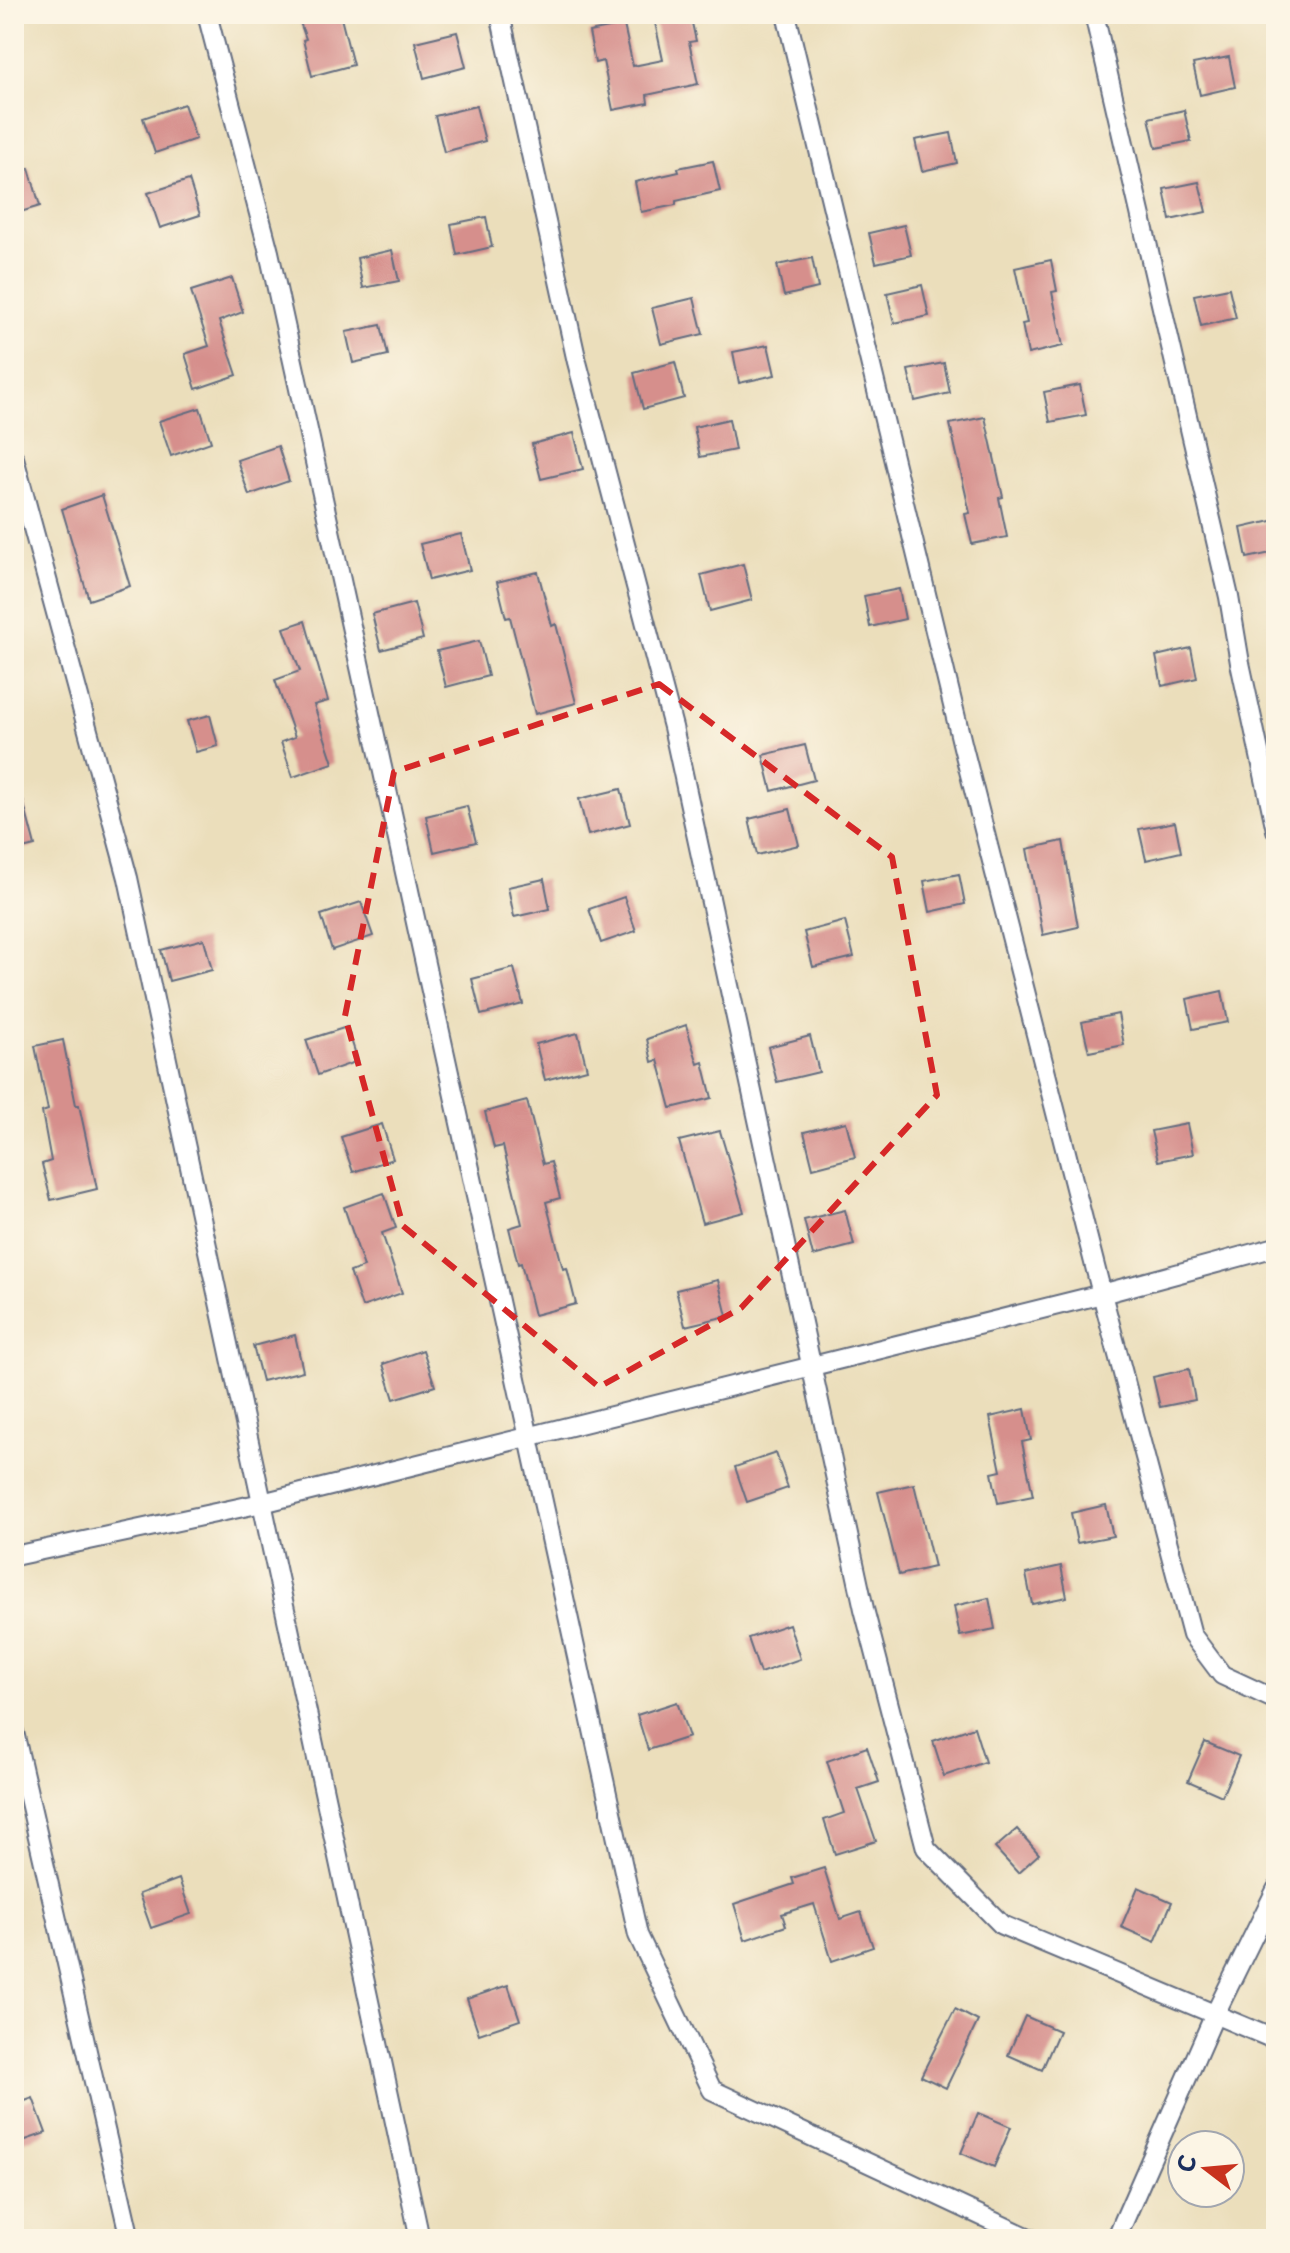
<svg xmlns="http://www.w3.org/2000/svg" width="1290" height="2253" viewBox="0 0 1290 2253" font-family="'Playpen Sans',sans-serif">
<rect width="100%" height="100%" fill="#fcf5e5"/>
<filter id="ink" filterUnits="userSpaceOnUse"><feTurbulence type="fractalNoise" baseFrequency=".0125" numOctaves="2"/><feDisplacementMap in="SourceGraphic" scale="16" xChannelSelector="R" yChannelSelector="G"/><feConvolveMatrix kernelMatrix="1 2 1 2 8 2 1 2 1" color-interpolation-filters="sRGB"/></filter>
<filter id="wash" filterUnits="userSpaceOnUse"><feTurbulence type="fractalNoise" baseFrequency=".006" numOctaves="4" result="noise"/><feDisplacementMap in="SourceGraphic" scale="32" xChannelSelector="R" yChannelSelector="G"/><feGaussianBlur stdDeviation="1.8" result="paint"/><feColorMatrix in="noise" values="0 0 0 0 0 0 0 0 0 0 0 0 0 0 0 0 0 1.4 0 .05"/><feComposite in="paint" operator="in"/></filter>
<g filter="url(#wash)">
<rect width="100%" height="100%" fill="#ebdebb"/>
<g id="blocks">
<g fill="#d68f8c">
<path d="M297 14H340L353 65 312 76 303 40 306 39Z"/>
<path d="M672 14H690L696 41 689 42 698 84 647 95 648 103 613 110 603 61 595 63 589 32 624 25 633 66 663 60 654 18Z"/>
<path d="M457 32 466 67 424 78 415 42Z"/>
<path d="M1229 57 1235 87 1200 95 1193 64Z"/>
<path d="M184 104 196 139 155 153 143 118Z"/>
<path d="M476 106 485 141 444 152 435 116Z"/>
<path d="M1184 110 1191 141 1156 148 1149 118Z"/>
<path d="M951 133 957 163 922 171 915 140Z"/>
<path d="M713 161 720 191 676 201V205L641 212 635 182 679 172 678 168Z"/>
<path d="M29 168 40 206 14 214V172Z"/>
<path d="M189 180 200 215 160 228 148 193Z"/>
<path d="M1199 182 1206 212 1170 220 1164 189Z"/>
<path d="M486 217 492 247 457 255 451 224Z"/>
<path d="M904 225 911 255 876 263 869 233Z"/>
<path d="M392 250 399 281 363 288 357 258Z"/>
<path d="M812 258 818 288 784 296 777 265Z"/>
<path d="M1051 260 1057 291 1052 292 1063 346 1028 354 1022 324 1027 323 1015 268Z"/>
<path d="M232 278 243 312 219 321 237 375 196 389 185 354 209 346 191 291Z"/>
<path d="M922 285 929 316 894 323 887 293Z"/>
<path d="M1229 288 1236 318 1201 326 1194 295Z"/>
<path d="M694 298 703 334 661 344 652 308Z"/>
<path d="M381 325 388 355 353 363 346 332Z"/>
<path d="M768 345 775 375 739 383 733 352Z"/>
<path d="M675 362 684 398 643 409 634 373Z"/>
<path d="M944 363 950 393 915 401 908 370Z"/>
<path d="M1080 385 1086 415 1050 422 1044 392Z"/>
<path d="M200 408 211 442 171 456 159 421Z"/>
<path d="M985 417 1003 497 999 498 1007 537 972 544 965 514 970 513 950 424Z"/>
<path d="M729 419 735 450 700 457 694 427Z"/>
<path d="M574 433 583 469 541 479 532 444Z"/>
<path d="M278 446 289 481 249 495 237 460Z"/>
<path d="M102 495 130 586 89 600 62 509Z"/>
<path d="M1276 520V552L1247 558 1241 528Z"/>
<path d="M461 534 470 570 429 580 420 544Z"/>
<path d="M743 564 752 600 710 611 701 575Z"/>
<path d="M538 572 552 626 556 624 576 703 535 714 510 617 506 618 497 582Z"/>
<path d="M899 589 905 619 870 627 864 596Z"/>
<path d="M414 603 423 639 381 650 372 614Z"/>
<path d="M305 621 328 701 314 705 333 763 293 777 281 742 295 737 275 680 300 671 284 628Z"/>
<path d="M479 641 488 676 446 687 437 651Z"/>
<path d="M1191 648 1197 678 1162 686 1156 656Z"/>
<path d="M210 715 218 746 196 752 187 721Z"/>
<path d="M805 745 814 780 772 791 763 755Z"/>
<path d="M14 785H19L35 846 14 851Z"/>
<path d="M621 789 630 824 588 835 579 799Z"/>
<path d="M467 806 476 842 434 852 426 816Z"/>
<path d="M790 809 799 845 757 855 749 819Z"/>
<path d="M1175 822 1181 852 1146 860 1139 829Z"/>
<path d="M1063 841 1078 927 1043 935 1027 849Z"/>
<path d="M959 874 965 904 930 912 924 881Z"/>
<path d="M544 879 550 909 514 917 508 887Z"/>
<path d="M624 897 636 931 601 943 589 909Z"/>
<path d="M361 902 373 936 332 950 321 915Z"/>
<path d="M845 921 854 957 813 967 804 932Z"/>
<path d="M204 939 212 970 169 981 161 950Z"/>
<path d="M514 968 523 1004 481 1015 472 979Z"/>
<path d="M1222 991 1228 1022 1193 1029 1187 999Z"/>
<path d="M1118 1014 1124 1045 1089 1052 1082 1022Z"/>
<path d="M686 1025 698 1064 703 1062 712 1098 671 1108 658 1060 652 1062 647 1039Z"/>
<path d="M347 1027 358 1061 318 1075 306 1040Z"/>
<path d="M578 1033 587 1069 545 1080 536 1044Z"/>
<path d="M810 1036 819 1072 777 1082 768 1047Z"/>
<path d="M63 1040 76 1105H79L97 1189 51 1200 42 1164 51 1161 42 1112 48 1110 35 1046Z"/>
<path d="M527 1101 543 1164 551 1162 560 1198 546 1202 563 1269 567 1268 576 1304 534 1315 521 1263 518 1264 509 1228 522 1224 503 1146 494 1148 485 1112Z"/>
<path d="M846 1122 855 1157 813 1168 804 1132Z"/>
<path d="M382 1124 393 1159 353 1172 341 1137Z"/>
<path d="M1187 1124 1193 1154 1158 1161 1151 1131Z"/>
<path d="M720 1131 744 1212 702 1223 679 1141Z"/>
<path d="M384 1193 396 1228 382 1233 402 1293 362 1307 350 1272 364 1267 344 1207Z"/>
<path d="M845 1210 854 1245 813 1256 804 1220Z"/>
<path d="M718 1280 727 1316 685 1326 676 1290Z"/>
<path d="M295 1335 303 1371 262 1381 253 1346Z"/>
<path d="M423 1350 435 1386 394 1399 383 1364Z"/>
<path d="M1189 1369 1195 1400 1160 1407 1153 1377Z"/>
<path d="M1025 1409 1031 1440 1022 1442 1033 1496 998 1503 992 1473 1001 1471 990 1417Z"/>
<path d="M776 1453 788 1488 747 1502 735 1467Z"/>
<path d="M914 1484 934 1567 899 1575 878 1492Z"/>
<path d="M1106 1505 1113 1536 1077 1543 1071 1513Z"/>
<path d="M1061 1566 1067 1597 1032 1604 1026 1574Z"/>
<path d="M989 1598 995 1629 960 1636 954 1606Z"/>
<path d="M789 1624 800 1659 760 1673 748 1638Z"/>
<path d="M677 1702 689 1737 648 1750 637 1715Z"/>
<path d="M974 1727 985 1762 944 1776 933 1741Z"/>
<path d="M1205 1742 1239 1756 1222 1796 1188 1781Z"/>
<path d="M867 1747 879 1782 858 1789 876 1841 835 1854 824 1820 844 1813 827 1761Z"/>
<path d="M1017 1829 1039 1854 1018 1873 995 1848Z"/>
<path d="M824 1868 840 1919 861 1912 873 1947 832 1961 814 1904 782 1914 786 1926 745 1940 734 1904 794 1884 792 1878Z"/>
<path d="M179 1879 191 1914 151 1928 139 1894Z"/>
<path d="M1138 1887 1172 1902 1155 1942 1121 1927Z"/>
<path d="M508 1985 520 2020 479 2034 467 1999Z"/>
<path d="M955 2009 978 2021 946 2088 921 2076Z"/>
<path d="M1025 2016 1059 2031 1042 2070 1008 2055Z"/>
<path d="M33 2098 46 2133 14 2144V2105Z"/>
<path d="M978 2113 1011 2127 994 2167 961 2153Z"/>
</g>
</g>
</g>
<g filter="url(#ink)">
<use href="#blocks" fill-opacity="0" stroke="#646c7f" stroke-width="2"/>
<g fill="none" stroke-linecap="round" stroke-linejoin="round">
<g stroke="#646c7f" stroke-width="22">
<g id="minor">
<path d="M207 14 269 252 638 1935 712 2090 1031 2239"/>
<path d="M500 14 577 362 673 727 864 1609 926 1848 1002 1925 1276 2040"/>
<path d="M786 14 963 747 1102 1294 1192 1635 1222 1675 1276 1700"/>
<path d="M1094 14 1229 597 1240 663 1276 830"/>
<path d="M14 458 128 878 420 2239"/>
<path d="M14 1556 262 1503 1102 1294 1276 1247"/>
<path d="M14 1732 130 2239"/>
<path d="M1116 2239 1215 2014 1276 1890"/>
</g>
</g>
<use href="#minor" stroke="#fff" stroke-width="18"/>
</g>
</g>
<path fill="none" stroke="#d62828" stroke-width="6" stroke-dasharray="16 10" stroke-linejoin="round" d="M659 684 892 857 937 1095 741 1308 599 1387 403 1226 345 1016 394 772Z"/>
<rect width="1290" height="2253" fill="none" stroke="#fcf5e5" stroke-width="48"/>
<g transform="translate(1206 2169) rotate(286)"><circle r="38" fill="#fcf5e5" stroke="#a2a6af" stroke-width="2"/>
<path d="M0-6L14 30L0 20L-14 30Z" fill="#c8321e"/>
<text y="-12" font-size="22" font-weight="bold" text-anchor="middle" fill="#1b2f5e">С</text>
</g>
</svg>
